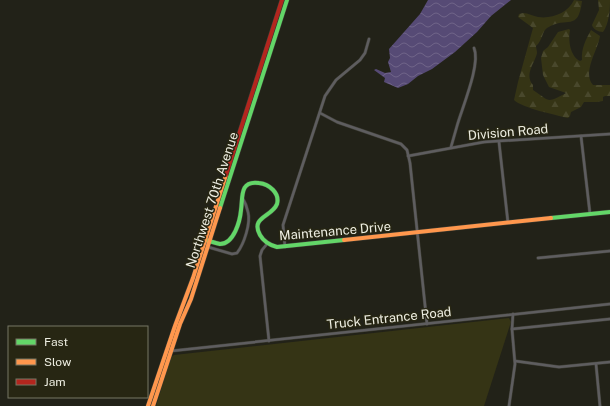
<svg xmlns="http://www.w3.org/2000/svg" width="610" height="406" viewBox="0 0 610 406" font-family="'Public Sans',sans-serif">
<defs>
<pattern id="forest-firs" width="22" height="20" patternUnits="userSpaceOnUse"><rect width="22" height="20" fill="#353415"/><path d="M5 1l3.5 6h-7zM16 11l3.5 6h-7z" fill="#49482c"/></pattern>
<pattern id="water-waves" width="16" height="10" patternUnits="userSpaceOnUse"><rect width="16" height="10" fill="#564a75"/><path d="M0 5q4-4 8 0t8 0" fill="none" stroke="#6f6488"/></pattern>
</defs>
<rect width="100%" height="100%" fill="#222218"/>
<path fill="#353415" d="M509 318 511 322 484 406H156L171 357 174 355Z"/>
<g fill="url(#forest-firs)">
<path d="M574 0 582 1C578 33 567 15 547 28 542 31 543 40 536 46 536 48 537 50 537 53 535 63 524 74 533 85V90C550 101 546 104 566 93L549 87 543 75 541 58 543 51 548 47 558 32 569 29 570 30C568 40 570 56 580 61L582 60C581 49 586 39 591 30L600 36C598 50 582 72 593 85H610V96H605L603 97V101L597 102H584L581 107 571 112 570 116 568 118C556 115 522 108 514 100L518 82 533 28 518 17 519 14 523 13C528 13 533 16 538 17 552 19 568 13 574 0Z"/>
<path d="M598 0H610C610 10 609 24 603 32 598 32 593 29 592 25L599 10Z"/>
</g>
<path fill="url(#water-waves)" d="M428 0H511L491 16 477 32 455 52 432 69 418 76 408 84 398 88 384 82 385 78 374 70 376 69 385 73 391 72 388 62 390 58 389 49 420 14Z"/>
<g fill="none" stroke-linecap="round" stroke-linejoin="round">
<g stroke="#3e3e35" stroke-width="3.5">
<g id="street">
<path d="M320 113 337 122 401 144 407 150 410 163 427 324"/>
<path d="M581 136 590 214"/>
<path d="M499 142 508 223"/>
<path d="M451 147C453 140 455 133 457 126 462 108 481 64 474 48"/>
<path d="M408 156 484 142 610 134"/>
<path d="M205 241 208 247 232 254 237 253C244 244 251 223 248 212 247 207 245 202 242 197"/>
<path d="M267 244 262 250 260 256 269 341"/>
<path d="M285 247 283 225 325 96 336 80 360 60 365 53 369 39"/>
<path d="M538 258 610 251"/>
<path d="M512 329 610 319"/>
<path d="M171 351 610 304"/>
<path d="M515 361 559 367 610 362"/>
<path d="M596 364 600 406"/>
<path d="M509 406 515 364 512 329 513 314"/>
</g>
</g>
<g stroke="#3e3e35" stroke-width="5">
<g id="fast">
<path d="M220 208 287 0"/>
<path d="M551 218 610 212"/>
<path d="M205 240C210 241 215 243 220 244 234 244 240 221 241 210 243 198 239 180 259 183 269 184 280 193 277 204 272 217 250 217 260 235 264 242 269 245 277 247L344 240"/>
</g>
</g>
<g stroke="#3e3e35" stroke-width="5">
<g id="slow">
<path d="M344 240 551 218"/>
<path d="M148 406 175 326 193 278 226 175"/>
<path d="M153 406 180 324 191 299 220 208"/>
</g>
</g>
<g stroke="#3e3e35" stroke-width="5">
<path id="jam" d="M226 175 282 0"/>
</g>
<use href="#street" stroke="#5e5d5f" stroke-width="2.5"/>
<use href="#fast" stroke="#63d668" stroke-width="4"/>
<use href="#slow" stroke="#ff974d" stroke-width="4"/>
<use href="#jam" stroke="#b3261e" stroke-width="4"/>
</g>
<g text-anchor="middle" dominant-baseline="central" stroke-width="3" stroke-linejoin="round" paint-order="stroke">
<g font-size="13" fill="#edede1" stroke="#272613">
<text transform="translate(508 132) rotate(-5)">Division Road</text>
<text transform="translate(212 200) rotate(-72)">Northwest 70th Avenue</text>
<text transform="translate(335 231) rotate(-5)">Maintenance Drive</text>
<text transform="translate(389 318) rotate(-6)">Truck Entrance Road</text>
</g>
</g>
<rect x="8" y="326" width="140" height="72" fill="#272613" stroke="#767665"/>
<rect x="16" y="339" width="20" height="6" fill="#63d668" stroke="#767665"/>
<text x="44" y="346" font-size="12" fill="#edede1">Fast</text>
<rect x="16" y="359" width="20" height="6" fill="#ff974d" stroke="#767665"/>
<text x="44" y="366" font-size="12" fill="#edede1">Slow</text>
<rect x="16" y="379" width="20" height="6" fill="#b3261e" stroke="#767665"/>
<text x="44" y="386" font-size="12" fill="#edede1">Jam</text>
</svg>
